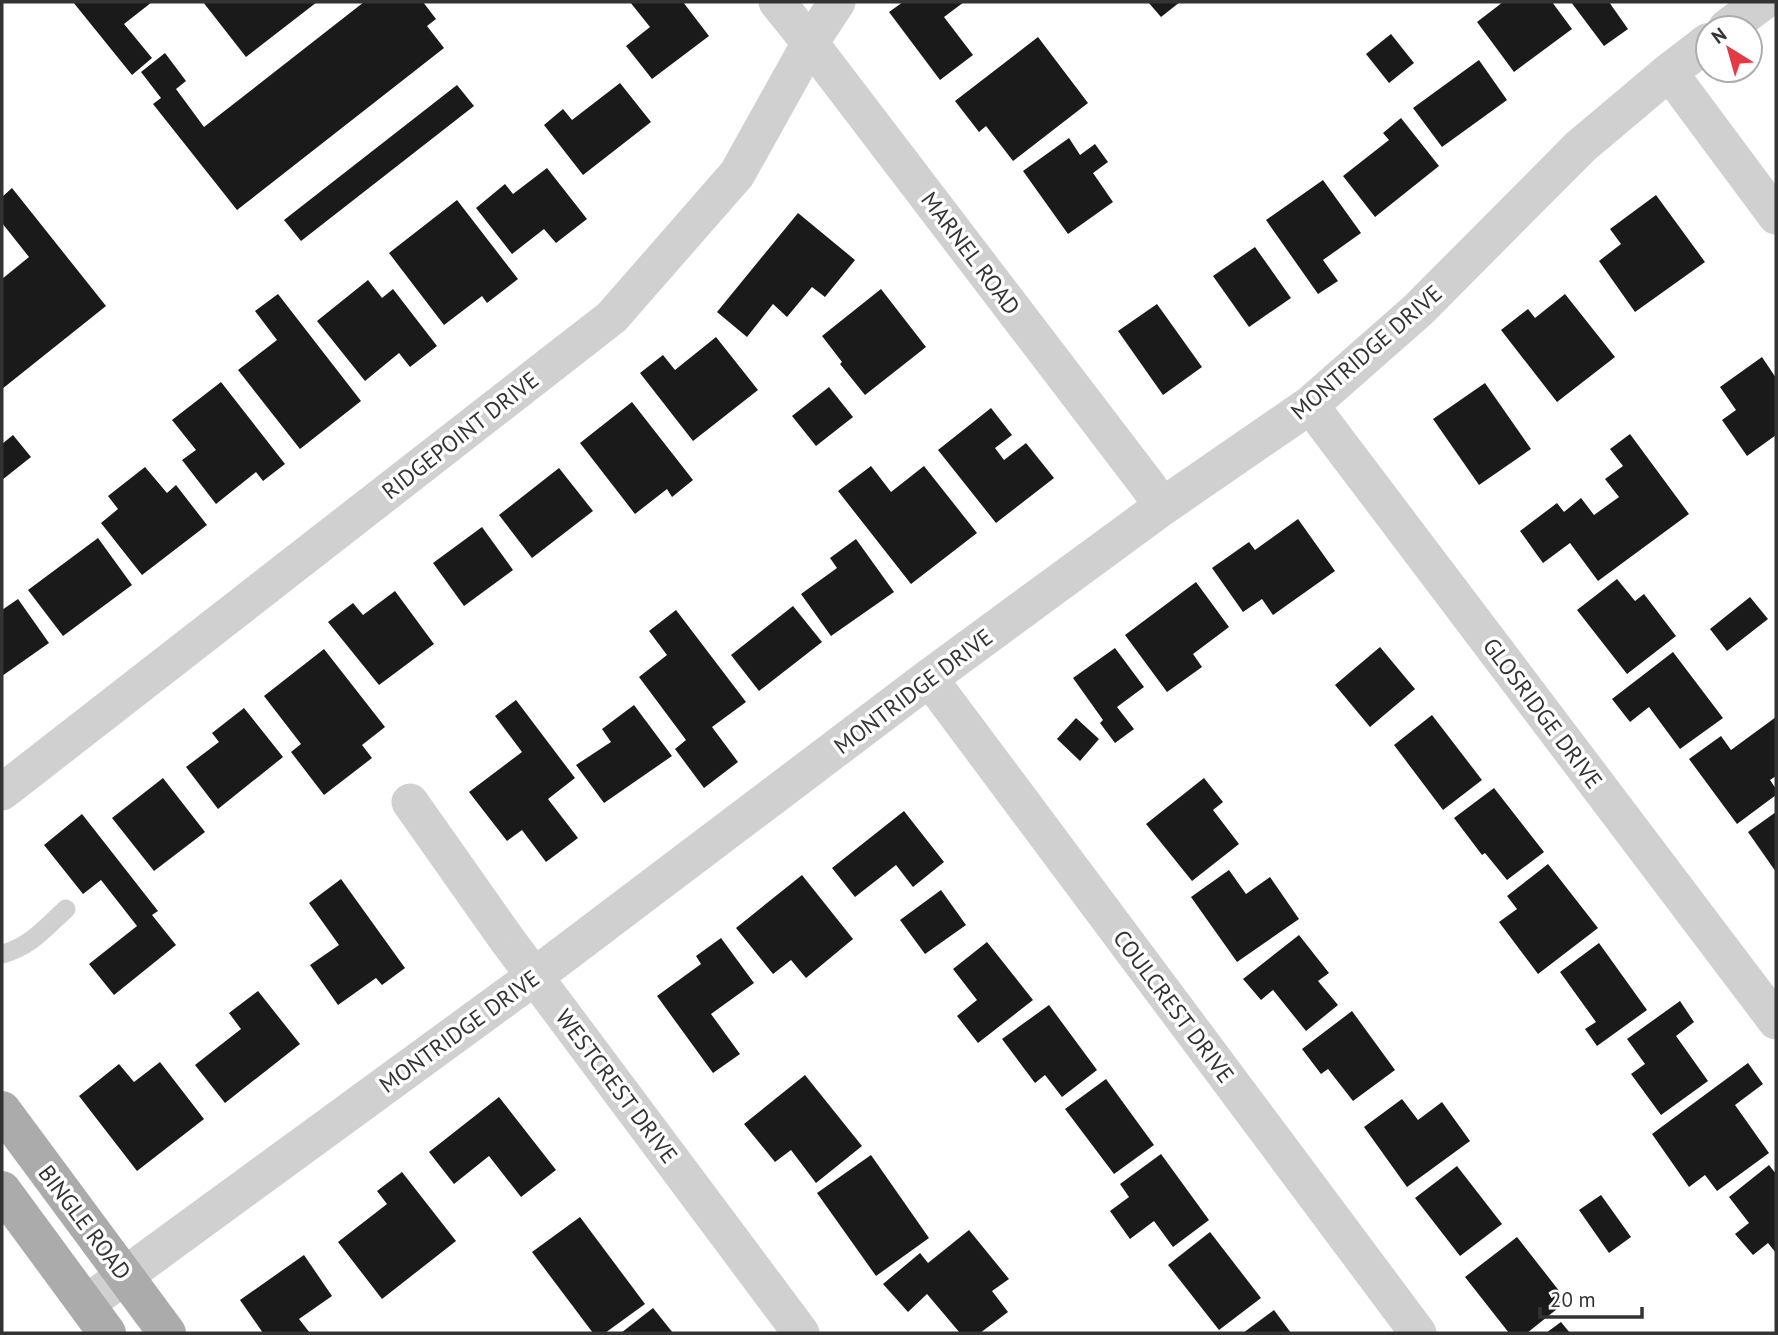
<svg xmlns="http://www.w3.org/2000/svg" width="1778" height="1335" viewBox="0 0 1778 1335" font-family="'PT Sans',sans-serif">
<rect width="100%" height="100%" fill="#fff"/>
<g fill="#1a1a1a">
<path d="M73 2H152L124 24 152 58 132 75Z"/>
<path d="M203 2H317L246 57Z"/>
<path d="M364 2H423L436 19 427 26 444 48 237 210 153 104 161 98 141 72 165 53 186 81 176 89 204 127Z"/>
<path d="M630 2H683L709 36 652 79 626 46 650 27Z"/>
<path d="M903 2H964L944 17 973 55 940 80 889 12Z"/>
<path d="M1148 2H1180L1161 17Z"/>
<path d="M1503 2H1552L1572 29 1514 72 1477 22Z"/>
<path d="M1571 2H1609L1628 29 1604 46Z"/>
<path d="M1391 34 1414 63 1389 83 1366 54Z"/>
<path d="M1038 37 1088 103 1013 161 986 126 979 132 955 101Z"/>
<path d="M1479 60 1507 100 1442 147 1413 108Z"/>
<path d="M620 83 651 122 583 175 544 125 563 109 572 120Z"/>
<path d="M457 85 474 106 301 241 284 220Z"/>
<path d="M1401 118 1439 166 1375 217 1343 176 1389 140 1383 133Z"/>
<path d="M1069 138 1080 155 1095 144 1108 162 1093 173 1113 202 1068 234 1023 171Z"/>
<path d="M547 168 587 219 556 243 544 229 512 254 476 208 505 184 513 194Z"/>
<path d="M1323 180 1361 233 1323 260 1338 281 1318 294 1266 220Z"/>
<path d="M12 188 106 306 2 389V279L29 257 2 223V197Z"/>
<path d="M1656 195 1705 262 1635 312 1599 261 1621 244 1610 229Z"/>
<path d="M457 200 518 279 487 303 482 296 444 325 389 253Z"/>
<path d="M798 213 855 260 825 297 812 287 787 317 773 304 747 337 717 312Z"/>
<path d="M1255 247 1291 298 1249 327 1213 276Z"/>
<path d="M368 280 382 298 393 289 437 346 410 367 399 353 365 381 317 321Z"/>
<path d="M881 289 926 347 865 395 840 364 842 362 822 336Z"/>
<path d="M278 294 361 401 300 449 238 370 277 340 255 311Z"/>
<path d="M1565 294 1615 357 1557 402 1501 330 1528 309 1535 318Z"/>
<path d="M1157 304 1202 367 1163 395 1118 331Z"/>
<path d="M716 337 758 390 693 441 640 373 663 355 675 370Z"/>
<path d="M1762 357 1776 378V435L1747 456 1722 420 1736 410 1720 387Z"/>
<path d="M221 382 285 464 263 481 256 472 216 504 182 460 196 450 172 420Z"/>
<path d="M1485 383 1531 449 1479 485 1433 419Z"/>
<path d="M829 387 853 417 816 446 792 416Z"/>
<path d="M632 402 693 480 672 497 667 489 635 514 580 443Z"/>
<path d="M991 408 1012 435 995 448 1004 460 1026 443 1054 478 996 523 938 450Z"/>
<path d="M1630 434 1689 514 1598 581 1570 543 1543 563 1520 531 1557 503 1564 512 1581 498 1594 515 1619 497 1605 479 1623 466 1610 449Z"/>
<path d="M13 435 31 457 2 480V444Z"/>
<path d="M871 466 891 492 924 466 977 533 911 584 838 491Z"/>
<path d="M145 467 167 493 176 485 207 525 142 575 101 523 118 509 108 496Z"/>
<path d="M559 468 593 511 532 558 499 515Z"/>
<path d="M1298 519 1335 571 1273 615 1262 599 1243 612 1212 568 1249 542 1255 550Z"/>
<path d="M482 527 513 570 464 606 433 563Z"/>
<path d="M98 538 132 585 63 636 28 590Z"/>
<path d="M856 539 894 592 831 636 801 594 837 568 830 558Z"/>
<path d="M1617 579 1635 601 1644 594 1676 636 1627 674 1577 610Z"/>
<path d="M1196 582 1229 627 1193 654 1202 667 1167 692 1125 635Z"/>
<path d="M395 591 434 644 379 685 328 622 353 603 363 615Z"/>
<path d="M1750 597 1768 619 1727 651 1710 629Z"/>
<path d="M18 599 49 643 2 676V610Z"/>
<path d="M793 606 822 642 759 691 731 655Z"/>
<path d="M676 610 746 702 712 727 738 762 704 788 675 749 686 740 639 677 667 655 649 631Z"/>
<path d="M1380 647 1415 689 1370 727 1335 685Z"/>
<path d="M1115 648 1144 687 1117 707 1134 729 1115 743 1100 723 1103 720 1073 678Z"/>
<path d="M324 649 385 727 362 745 372 758 324 795 291 752 301 744 264 696Z"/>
<path d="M1673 652 1723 718 1680 749 1649 707 1630 722 1612 699Z"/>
<path d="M516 700 575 778 548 799 578 838 546 862 522 830 507 841 469 792 522 752 495 716Z"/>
<path d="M634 705 672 756 604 803 576 765 611 742 602 729Z"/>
<path d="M244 708 283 757 218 809 186 767 219 742 212 733Z"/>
<path d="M1432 715 1482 780 1443 810 1394 745Z"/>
<path d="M1776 717V776L1770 780 1776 789V795L1737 824 1689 759 1721 736 1731 750Z"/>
<path d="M1076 718 1099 739 1080 761 1057 739Z"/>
<path d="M163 778 205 832 154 871 112 818Z"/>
<path d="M1204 778 1223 802 1213 810 1239 844 1192 881 1146 824Z"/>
<path d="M1494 788 1544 852 1507 880 1485 853 1482 855 1454 818Z"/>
<path d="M904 811 944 862 913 887 896 865 855 897 832 868Z"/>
<path d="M1776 812V872L1748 832Z"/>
<path d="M82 814 158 911 152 915 176 945 114 995 89 964 137 926 101 880 83 894 44 845Z"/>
<path d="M1548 864 1598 928 1538 974 1499 922 1517 909 1507 896Z"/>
<path d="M1229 870 1246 894 1270 877 1299 919 1237 962 1191 897Z"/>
<path d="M802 875 853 939 806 978 791 960 773 974 736 928Z"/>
<path d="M341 879 405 968 382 985 376 978 338 1005 310 965 339 945 309 903Z"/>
<path d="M941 890 966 925 925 954 900 920Z"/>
<path d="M1299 935 1329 973 1318 981 1338 1005 1306 1031 1273 990 1261 1000 1243 979Z"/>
<path d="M721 938 754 983 711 1014 740 1054 713 1073 657 996 701 964 696 956Z"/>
<path d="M987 942 1033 1000 978 1043 957 1016 977 1000 953 969Z"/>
<path d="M1599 943 1647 1010 1597 1046 1585 1029 1596 1022 1560 972Z"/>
<path d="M258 991 300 1044 225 1103 195 1065 241 1029 229 1013Z"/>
<path d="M1680 1001 1694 1022 1676 1036 1708 1081 1661 1115 1631 1074 1645 1064 1627 1039Z"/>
<path d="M1049 1005 1097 1070 1062 1097 1045 1075 1035 1083 1002 1039Z"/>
<path d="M1352 1011 1395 1070 1353 1101 1328 1069 1321 1074 1302 1049Z"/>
<path d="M160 1062 204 1119 137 1171 79 1096 119 1064 134 1082Z"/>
<path d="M1748 1063 1763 1084 1735 1105 1769 1153 1717 1191 1705 1175 1689 1187 1652 1134Z"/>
<path d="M805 1075 862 1146 816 1183 791 1150 775 1162 744 1124Z"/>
<path d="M1106 1079 1154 1145 1114 1174 1065 1109Z"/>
<path d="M499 1097 556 1170 521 1197 489 1156 454 1184 429 1152Z"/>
<path d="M1402 1099 1418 1120 1442 1102 1470 1141 1407 1187 1364 1127Z"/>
<path d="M1161 1154 1209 1220 1173 1247 1154 1221 1130 1239 1110 1211 1129 1197 1120 1184Z"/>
<path d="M871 1155 929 1238 876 1276 817 1193Z"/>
<path d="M1769 1165 1776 1174V1253L1768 1243 1753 1255 1735 1234 1749 1223 1729 1197Z"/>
<path d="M1457 1166 1502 1224 1460 1256 1415 1198Z"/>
<path d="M402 1172 456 1241 382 1299 338 1242 387 1204 377 1191Z"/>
<path d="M1601 1195 1631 1237 1609 1253 1579 1210Z"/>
<path d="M580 1217 645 1304 605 1333H593L532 1252Z"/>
<path d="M969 1230 1009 1279 992 1291 1008 1312 980 1333H960L927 1294 908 1312 883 1284 920 1253 928 1263Z"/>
<path d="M1210 1232 1261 1298 1219 1330 1168 1265Z"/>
<path d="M1517 1237 1567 1301 1527 1333H1509L1465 1277Z"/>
<path d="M304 1255 332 1296 299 1319 310 1333H263L240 1300Z"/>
<path d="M653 1308 673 1333H621Z"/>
<path d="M1274 1310 1291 1333H1243Z"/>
<path d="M1561 1322 1570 1333H1546Z"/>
</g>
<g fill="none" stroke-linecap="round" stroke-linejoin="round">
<path stroke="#d0d0d0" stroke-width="19" d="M2 954C30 947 45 928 66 909"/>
<g stroke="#d0d0d0" stroke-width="37">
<path d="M777 2 810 43 1149 487 1162 507"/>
<path d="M1669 72 1776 216"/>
<path d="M1310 405 1776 1021"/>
<path d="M929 678 1418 1333"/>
<path d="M2 792 612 317 737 174 810 43 837 2"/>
<path d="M410 802 508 941 801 1333"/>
</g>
<g stroke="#d0d0d0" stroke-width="38">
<path d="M1727 28 1762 2"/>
<path d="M86 1304 535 976 929 678 1162 507 1310 405 1418 310 1580 147 1669 72 1708 42"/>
</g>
<g stroke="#ababab" stroke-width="38">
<path d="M2 1110 167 1333"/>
<path d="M2 1190 107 1333"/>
</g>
</g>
<g text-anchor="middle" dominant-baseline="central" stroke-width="7" stroke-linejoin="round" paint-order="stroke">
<g font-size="23" fill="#333" stroke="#fff">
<text transform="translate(971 253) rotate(53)">MARNEL ROAD</text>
<text transform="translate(1366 352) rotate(-41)">MONTRIDGE DRIVE</text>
<text transform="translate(460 435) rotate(-38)">RIDGEPOINT DRIVE</text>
<text transform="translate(913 691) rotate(-37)">MONTRIDGE DRIVE</text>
<text transform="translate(1543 713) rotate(53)">GLOSRIDGE DRIVE</text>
<text transform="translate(1174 1006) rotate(53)">COULCREST DRIVE</text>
<text transform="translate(459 1031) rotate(-36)">MONTRIDGE DRIVE</text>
<text transform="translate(617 1086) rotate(53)">WESTCREST DRIVE</text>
<text transform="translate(85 1222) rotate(53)">BINGLE ROAD</text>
</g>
</g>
<rect width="1778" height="1335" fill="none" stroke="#333333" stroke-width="7"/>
<g transform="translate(1729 49) rotate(323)"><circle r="33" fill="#ffffff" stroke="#adadad" stroke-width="2"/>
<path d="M0-5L12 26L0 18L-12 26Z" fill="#e63946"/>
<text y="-10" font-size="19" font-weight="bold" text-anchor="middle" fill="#333333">N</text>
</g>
<path d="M1540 1307v10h102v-10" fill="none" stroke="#333333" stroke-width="3.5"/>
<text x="1550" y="1307" font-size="21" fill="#333333" stroke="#ffffff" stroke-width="5" paint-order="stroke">20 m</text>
</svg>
